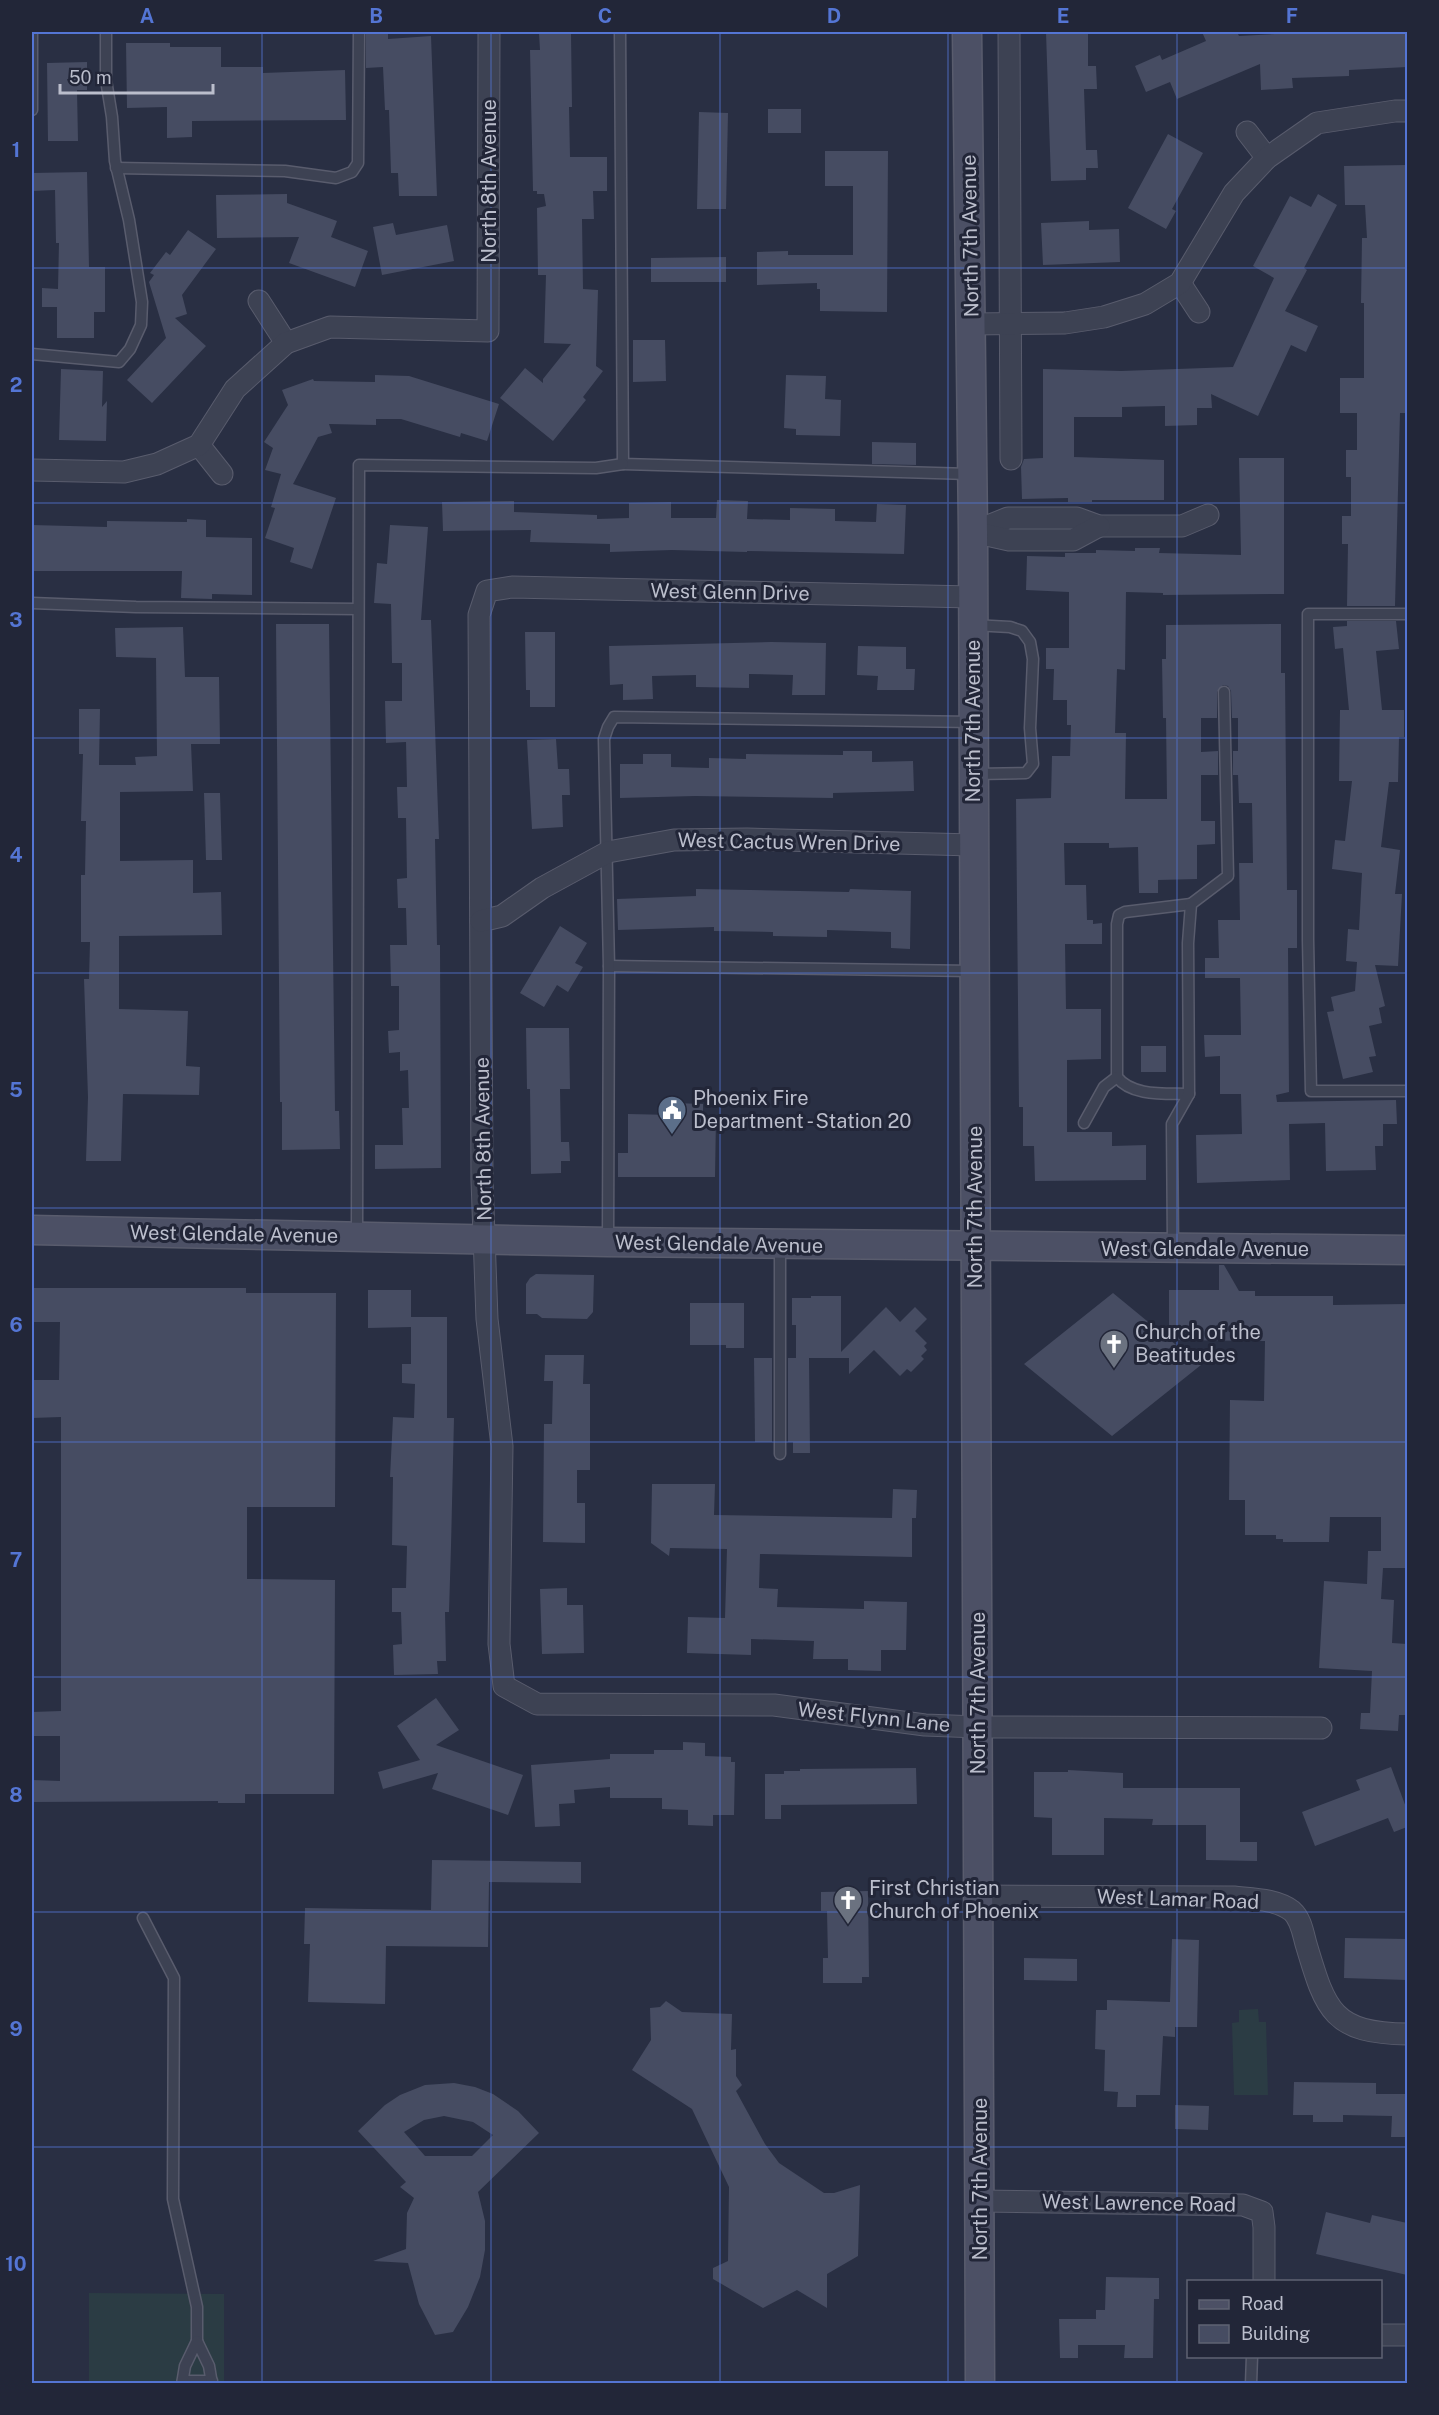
<svg xmlns="http://www.w3.org/2000/svg" width="1439" height="2415" viewBox="0 0 1439 2415" font-family="'Public Sans',sans-serif">
<rect width="100%" height="100%" fill="#292f43"/>
<g fill="#2b3c44">
<path d="M1258 2009 1259 2022H1266L1268 2095H1234L1232 2023 1239 2022V2010Z"/>
<path d="M89 2293 224 2294V2383L89 2384Z"/>
</g>
<g fill="#464c62" fill-rule="evenodd">
<path d="M1046 32H1088V66H1096L1097 89H1084L1086 150H1097L1098 168H1086V180L1051 181Z"/>
<path d="M1202 32H1237L1239 36 1314 32H1407V67L1349 70V76L1292 78 1293 88 1261 90 1260 64 1177 99 1170 82 1146 92 1135 66 1160 55 1162 60 1206 41Z"/>
<path d="M388 33V39L431 36 437 196H399L398 173H391L389 110H385L383 67 366 68V34Z"/>
<path d="M539 33H571L572 107H569L570 157H607V191H593L594 219H582L583 289 598 290 596 366 603 371 583 397 586 400 553 441 500 398 525 368 543 383V379L571 344 544 343 546 275H538L537 208 546 206 544 194H537V191H533L530 50H540Z"/>
<path d="M126 43H170V47H221V67H263V73L345 70 346 120 192 121V137L167 138V107L127 108Z"/>
<path d="M87 62V90H77L78 141H48L47 63Z"/>
<rect x="768" y="109" width="33" height="24"/>
<path d="M699 112 728 113 726 209H697Z"/>
<path d="M1168 134 1203 153 1172 209 1176 211 1166 229 1128 208Z"/>
<path d="M825 151H888L887 312 820 311V289H817V283L757 285V252L788 251V255H853V186H825Z"/>
<path d="M1407 165V204H1406L1407 413H1400L1395 606H1347L1348 544H1342V516H1351V477H1346V450H1357V413H1340V378H1364V303H1361L1362 238H1367L1365 205H1345L1344 166Z"/>
<path d="M87 172 89 267H105V312H94V338H57V307H42V288L58 289 59 243H56L55 190 32 191V173Z"/>
<path d="M287 194V203L337 221 331 237 368 251 355 287 289 263 299 237 217 238 216 195Z"/>
<path d="M1318 194 1337 205 1304 268 1307 270 1285 311 1318 326 1306 352 1291 345 1258 416 1211 394 1212 408H1197V425L1165 426V406L1122 407V417H1074V457L1164 460V500H1092V502H1068V498L1022 499 1021 467 1024 459 1043 458V369L1121 371 1233 367 1274 278 1253 266 1290 196 1311 207Z"/>
<path d="M1089 221V230L1119 229 1120 262 1043 265 1041 223Z"/>
<path d="M393 223 396 235 447 225 454 261 382 275 373 227Z"/>
<path d="M188 230 216 249 182 295 187 314 175 318 206 346 152 403 127 380 166 338 149 282 154 275 150 273 166 252 170 255Z"/>
<path d="M726 257V282H651V258Z"/>
<path d="M633 340H665L666 381 633 382Z"/>
<path d="M61 369 103 371 102 407 107 401 106 441 59 440Z"/>
<path d="M375 375 409 376 499 404 487 441 461 433 460 437 401 419H376V425L329 424 332 433 318 437 293 484 336 498 312 569 290 562 294 548 265 538 275 508 271 507 281 474 265 470 273 448 264 442 288 405 282 390 313 379 314 381 375 382Z"/>
<path d="M786 375 826 376 825 399 841 400 840 436 796 435V429L784 428Z"/>
<path d="M872 442 916 443V465L872 464Z"/>
<path d="M1239 458H1284V594L1163 595V593L1126 592 1125 670 1117 669 1115 733H1126L1125 799H1167L1166 718H1163L1162 659H1166V625L1281 624V673H1285L1287 890H1297V948H1288L1289 1092 1276 1095 1277 1102 1396 1100 1397 1124H1383V1146H1375L1376 1170 1326 1171 1325 1123 1289 1124 1290 1180 1197 1183 1196 1135 1242 1134 1241 1094H1220V1056L1205 1057 1204 1035H1241L1240 978H1205V958H1219L1218 920H1240L1239 863H1253L1252 803H1239L1238 775H1233V751H1238V718H1232L1231 691 1228 686 1223 685 1217 692V718H1201V752L1218 751V775H1201V821H1215V844L1197 845V879L1158 880V893H1139L1138 847 1109 848V843H1064L1065 885H1086L1087 920H1093V924L1102 923V944H1065L1066 1009H1101V1059L1067 1060V1132H1112V1146L1146 1145V1180L1035 1181 1034 1146H1023V1107H1019L1016 799 1051 798 1052 756H1070L1071 725H1067V700H1053L1054 669H1046V648H1069V592L1026 590 1027 556 1065 557V553H1096V550L1135 551V548H1160L1159 553 1241 555Z"/>
<path d="M717 500 748 501 747 519 790 520V508L835 509V521L876 522 877 504 906 505 904 554 747 551V552L672 550 610 552V544L530 542 531 530 443 531 442 502 514 501V512L597 515V519L629 518V503L671 502V518H716Z"/>
<path d="M187 519 206 520V537L252 538V595L212 594V599L181 598 182 571H32V525L107 527V521L187 522Z"/>
<path d="M390 525 428 527 421 620H431L434 700 439 839H435L437 945H440L441 1168 375 1169V1145H403L402 1108H409L408 1070 400 1071V1052L389 1053 388 1031 399 1030V986H391L390 945H407L406 908H398L397 879 407 878 406 818H398L397 787H407L406 742 386 743 385 701H402V663H392L391 604 374 603 377 563 387 564Z"/>
<path d="M1347 621H1396L1399 649 1376 651 1382 710H1404V737H1399L1398 782H1389L1381 847 1400 850 1395 894H1402L1398 966 1375 965 1385 1006 1379 1008 1382 1023 1369 1026 1376 1056 1369 1057 1373 1072 1343 1079 1327 1012 1334 1011 1331 997 1355 991 1357 962 1346 961 1348 929 1359 930 1362 873 1332 869 1335 840 1345 841 1352 781H1339L1340 710H1349L1343 648 1335 649 1333 627 1347 626Z"/>
<path d="M276 624H329L335 1111H339L340 1149 282 1150V1102H280Z"/>
<path d="M183 627 185 677H219L220 744H191L193 791 120 792V861L193 860V893L221 892 222 935 119 936V1009L188 1011 186 1066 200 1067 199 1095 123 1094 121 1161H86L88 1097 84 979H89L90 942H81V875H85L86 821H81L83 754H79V709H100L99 765H136L135 757 157 756 156 658 116 657 115 628Z"/>
<path d="M525 632H555V707H530V690H526Z"/>
<path d="M771 642 826 643 825 695H792L793 675 749 674V688L696 687V675L652 676 653 699 623 700V684L610 685 609 646Z"/>
<path d="M858 646 906 647V669H915L914 690H877L878 676 857 675Z"/>
<path d="M556 739 558 769H569L570 795H562L563 827 532 829 527 740Z"/>
<path d="M843 751H872V762L913 761 914 791 833 793V798L695 796 620 798V764H643V754H671V767L709 768V758L746 759V754L843 755Z"/>
<path d="M204 793H220L222 860H206Z"/>
<path d="M696 889 849 892 850 889 911 891 910 949 891 948V932L827 930V937L773 936V932L714 931V927L618 930 617 899 696 896Z"/>
<path d="M560 926 587 943 575 963 583 967 568 992 557 985 544 1007 520 993Z"/>
<path d="M526 1028H569L570 1089H560L561 1142H569L570 1161H561V1173L531 1174 530 1089H527Z"/>
<rect x="1141" y="1046" width="25" height="26"/>
<path d="M674 1103 703 1104V1117H716L715 1177H618V1153H628V1114L673 1115Z"/>
<path d="M1219 1265H1224L1239 1291H1255V1296H1333V1305L1407 1304V1568H1383L1381 1599 1394 1600 1392 1643 1407 1644V1715H1399L1398 1731 1360 1729 1361 1713H1370L1372 1671 1319 1668 1324 1581 1367 1584 1368 1551H1381V1517H1330L1329 1542H1283V1539H1276V1535H1245V1500H1229L1230 1400 1264 1401 1265 1341 1170 1340 1201 1365 1112 1436 1024 1364 1113 1293 1169 1339V1290H1219Z"/>
<path d="M536 1274 594 1275 593 1312 587 1319 542 1318 537 1314H526V1284L530 1278Z"/>
<path d="M32 1288H246V1293H336L335 1507H247V1579L335 1580 334 1794H245V1803H218V1801L32 1802V1780L60 1781V1736H32V1712L61 1711V1417L32 1418V1380H59L60 1322H32Z"/>
<path d="M368 1290H411V1317H447V1418H454L451 1546 449 1612H445L446 1661H437L438 1674 394 1675 393 1645 402 1644 401 1612H392V1588H406L407 1546 392 1545 393 1477H390L393 1417 414 1418 415 1384 402 1383V1364H411V1327L368 1328Z"/>
<path d="M811 1296H841V1352L886 1307 900 1322 915 1307 927 1319 915 1331 927 1343 924 1346 927 1350 921 1356 924 1359 911 1372 907 1369 900 1376 874 1350 849 1374V1358H809L810 1453H793V1442H788V1358H796V1325H792V1298H811Z"/>
<path d="M690 1303H744V1348H726V1345H690Z"/>
<path d="M545 1355H584L583 1384H590V1470H577V1503H585V1543L543 1542 544 1424H552L553 1381H544Z"/>
<path d="M754 1358H772V1442H755Z"/>
<path d="M652 1484H715L714 1515 892 1518 893 1489 917 1490 916 1518H912V1557L760 1554 759 1588 778 1589 777 1607 864 1609V1601L907 1602 906 1650H881V1671L848 1670V1659H813L814 1641 751 1639V1655L687 1653 688 1617 725 1618 727 1549 670 1548 669 1556 651 1543Z"/>
<path d="M567 1588V1605H583L584 1653 542 1654 540 1589Z"/>
<path d="M436 1698 459 1730 436 1745 523 1775 508 1815 432 1789 438 1773 383 1789 378 1772 420 1760 397 1726Z"/>
<path d="M683 1742 705 1743V1756L731 1757V1762H735L734 1815H713V1826L688 1825V1810L662 1809V1798H610V1787L574 1790 575 1803 559 1804 560 1826 535 1827 531 1765 610 1759V1754H654V1750H683Z"/>
<path d="M1391 1767 1407 1810V1827L1394 1832 1388 1818 1315 1846 1302 1812 1360 1790 1356 1780Z"/>
<path d="M916 1768 917 1804 781 1805V1819H765V1774H784V1771H800V1769Z"/>
<path d="M1068 1770 1123 1773V1788H1240V1842H1257V1861L1206 1860V1825H1152L1153 1819 1104 1818V1855H1052V1818L1034 1817V1772H1068Z"/>
<path d="M432 1860 581 1862V1883L489 1882 488 1947 386 1946 385 2004 308 2002 310 1944H304L305 1908 431 1910Z"/>
<path d="M868 1891 869 1977H862V1983H823V1958H828L827 1911H821V1892Z"/>
<path d="M1345 1938 1407 1939V1980L1344 1978Z"/>
<path d="M1172 1939 1199 1940 1197 2027H1175V2037L1163 2036 1160 2095H1136V2107H1117L1118 2092 1104 2091 1105 2050 1095 2049 1096 2010H1107V2000L1170 2002Z"/>
<path d="M1024 1958 1077 1959V1981L1024 1980Z"/>
<path d="M666 2001 682 2012 732 2014 731 2050 736 2049V2076L742 2085 736 2091 765 2144 779 2163 824 2193H834L860 2185 858 2256 827 2274V2308L797 2290 763 2308 713 2279V2268L728 2261 729 2187 692 2109 632 2070 651 2040 650 2008 660 2007Z"/>
<path d="M1294 2082 1376 2083V2094H1407V2137H1391L1392 2116 1343 2115V2122H1313V2115H1293Z"/>
<path d="M454 2083 475 2087 493 2094 518 2111 539 2133 478 2192 485 2221V2250L480 2277 468 2307 453 2332 435 2335 419 2304 408 2263 373 2261 406 2249 407 2213 414 2198 400 2187 406 2182 358 2131 385 2105 400 2095 425 2085ZM444 2116 473 2122 493 2135 472 2156H425L404 2132 424 2120Z"/>
<path d="M1175 2105 1209 2106 1208 2130 1175 2129Z"/>
<path d="M1326 2212 1370 2223 1372 2215 1407 2223V2275L1316 2254Z"/>
<path d="M1106 2277 1159 2278V2299H1154L1153 2358H1124L1125 2345H1078V2358H1060L1059 2319H1096V2310H1105Z"/>
</g>
<g fill="none" stroke-linecap="round" stroke-linejoin="round">
<g stroke="#595c6d" stroke-width="13">
<g id="lane">
<path d="M620 32 623 464 970 474"/>
<path d="M32 110V32"/>
<path d="M116 168 285 171 336 178 352 172 358 163 359 32"/>
<path d="M32 354 119 362 130 349 141 325 142 302 129 220 115 161 112 117 106 80V32"/>
<path d="M32 603 136 607 358 609"/>
<path d="M1408 614H1308V940L1311 1091H1408"/>
<path d="M973 625 1010 627 1022 631 1030 642 1033 659 1030 728 1033 764 1026 773 975 774"/>
<path d="M609 966 973 971"/>
<path d="M1189 1094C1167 1093 1132 1097 1117 1077V924L1119 915 1125 912 1191 904"/>
<path d="M1084 1123 1104 1087 1117 1077"/>
<path d="M357 1235 359 465 596 468 623 464"/>
<path d="M608 1242 609 966 604 739 608 727 614 717 974 722"/>
<path d="M780 1245V1454"/>
<path d="M1173 1245 1172 1124 1189 1094 1188 943 1191 904 1228 876 1224 692"/>
<path d="M143 1918 174 1978 173 2199 197 2307V2341"/>
<path d="M183 2381H212"/>
<path d="M182 2384 185 2366 197 2341 209 2366 212 2384"/>
<path d="M1251 2384 1252 2356"/>
</g>
</g>
<g stroke="#595c6d" stroke-width="23">
<g id="street">
<path d="M1009 32 1011 459"/>
<path d="M1247 132 1267 158"/>
<path d="M1180 283 1199 312"/>
<path d="M259 301 286 343"/>
<path d="M971 324 1065 323 1104 317 1145 304 1180 283 1234 193 1267 158 1317 123 1395 111H1408"/>
<path d="M199 445 222 474"/>
<path d="M32 470 124 472 157 464 199 445 235 389 286 343 330 327 488 331 489 32"/>
<path d="M973 532 1008 518H1077L1099 526H1182L1208 515"/>
<path d="M973 532 1009 540H1073L1099 526"/>
<path d="M973 597 512 587 487 591 479 615 482 1180 487 1319 502 1446 499 1644 504 1686 537 1704 774 1705 925 1725 978 1727 1321 1728"/>
<path d="M481 921 502 916 542 888 608 852 674 840 747 839 973 845"/>
<path d="M979 1896 1234 1897C1252 1899 1277 1899 1292 1911 1301 1919 1303 1933 1306 1944 1326 2011 1332 2033 1408 2034"/>
<path d="M980 2201 1243 2205 1262 2212 1264 2227V2282"/>
<path d="M1380 2335H1408"/>
</g>
</g>
<g stroke="#595c6d" stroke-width="31">
<g id="secondary">
<path d="M967 32 973 532 980 2384"/>
<path d="M32 1230 608 1242 1408 1250"/>
</g>
</g>
<use href="#lane" stroke="#3d4253" stroke-width="10"/>
<use href="#street" stroke="#3d4253" stroke-width="21"/>
<use href="#secondary" stroke="#4c5065" stroke-width="28"/>
</g>
<path fill="none" stroke="#5475d4" stroke-width="1.5" stroke-opacity="0.55" d="M262 32V2384M491 32V2384M720 32V2384M948 32V2384M1177 32V2384M32 268H1408M32 503H1408M32 738H1408M32 973H1408M32 1208H1408M32 1442H1408M32 1677H1408M32 1912H1408M32 2147H1408"/>
<defs>
<g id="civic-pin" transform="scale(1.5)"><path d="M0 17L-7.5 6A9.5 9.5 0 1 1 7.5 6Z" fill="#5c6f8a" stroke="#222638"/><path d="M-.6-6.5H3V-4.5H.6V-3L4-1V1h2V6H-6V1h2V-1L-.6-3ZM-1.2 2.5V6h2.4V2.5Z" fill="#fff"/></g>
<g id="church-pin" transform="scale(1.5)"><path d="M0 17L-7.5 6A9.5 9.5 0 1 1 7.5 6Z" fill="#6b7280" stroke="#222638"/><path d="M-1.2-6h2.4v3.5h3.3v2.4h-3.3V6h-2.4V-.1h-3.3v-2.4h3.3Z" fill="#fff"/></g>
</defs>
<g fill-rule="evenodd">
<use href="#civic-pin" x="672" y="1110"/>
<use href="#church-pin" x="1114" y="1344"/>
<use href="#church-pin" x="848" y="1900"/>
</g>
<g text-anchor="middle" dominant-baseline="central" stroke-width="6" stroke-linejoin="round" paint-order="stroke">
<g font-size="20" fill="#bbbecc" stroke="#222638">
<text transform="translate(489 181) rotate(-90)">North 8th Avenue</text>
<text transform="translate(970 236) rotate(-91)">North 7th Avenue</text>
<text transform="translate(730 592) rotate(1)">West Glenn Drive</text>
<text transform="translate(973 721) rotate(-90)">North 7th Avenue</text>
<text transform="translate(789 842) rotate(1)">West Cactus Wren Drive</text>
<text transform="translate(483 1139) rotate(-91)">North 8th Avenue</text>
<text transform="translate(975 1207) rotate(-90)">North 7th Avenue</text>
<text transform="translate(234 1234) rotate(1)">West Glendale Avenue</text>
<text transform="translate(719 1244) rotate(1)">West Glendale Avenue</text>
<text x="1205" y="1249">West Glendale Avenue</text>
<text transform="translate(978 1693) rotate(-90)">North 7th Avenue</text>
<text transform="translate(874 1717) rotate(6)">West Flynn Lane</text>
<text transform="translate(1178 1899) rotate(2)">West Lamar Road</text>
<text transform="translate(980 2179) rotate(-90)">North 7th Avenue</text>
<text transform="translate(1139 2203) rotate(1)">West Lawrence Road</text>
</g>
<g font-size="20" fill="#bbbecc" stroke="#222638" text-anchor="start">
<text x="693" y="1098">Phoenix Fire<tspan x="693" dy="23">Department - Station 20</tspan></text>
<text x="1135" y="1332">Church of the<tspan x="1135" dy="23">Beatitudes</tspan></text>
<text x="869" y="1888">First Christian<tspan x="869" dy="23">Church of Phoenix</tspan></text>
</g>
</g>
<rect width="1439" height="2415" fill="none" stroke="#222638" stroke-width="66"/>
<rect x="1187" y="2280" width="195" height="78" fill="#222638" stroke="#5f6373" stroke-width="1.5"/>
<rect x="1199" y="2300" width="30" height="9" fill="#4c5065" stroke="#5f6373" stroke-width="1.5"/>
<text x="1241" y="2310" font-size="18" fill="#bbbecc">Road</text>
<rect x="1199" y="2325" width="30" height="18" fill="#464c62" stroke="#5f6373" stroke-width="1.5"/>
<text x="1241" y="2340" font-size="18" fill="#bbbecc">Building</text>
<path d="M60 84v9h153v-9" fill="none" stroke="#bbbecc" stroke-width="3"/>
<text x="69" y="84" font-size="18" fill="#bbbecc" stroke="#222638" stroke-width="4.5" paint-order="stroke">50 m</text>
<rect x="33" y="33" width="1373" height="2349" fill="none" stroke="#5475d4" stroke-width="2"/>
<g font-size="20" text-anchor="middle" font-weight="bold" fill="#5475d4">
<text x="147" y="23">A</text>
<text x="376" y="23">B</text>
<text x="605" y="23">C</text>
<text x="834" y="23">D</text>
<text x="1063" y="23">E</text>
<text x="1292" y="23">F</text>
<text x="16" y="157">1</text>
<text x="16" y="392">2</text>
<text x="16" y="627">3</text>
<text x="16" y="862">4</text>
<text x="16" y="1097">5</text>
<text x="16" y="1332">6</text>
<text x="16" y="1567">7</text>
<text x="16" y="1802">8</text>
<text x="16" y="2036">9</text>
<text x="16" y="2271">10</text>
</g>
</svg>
